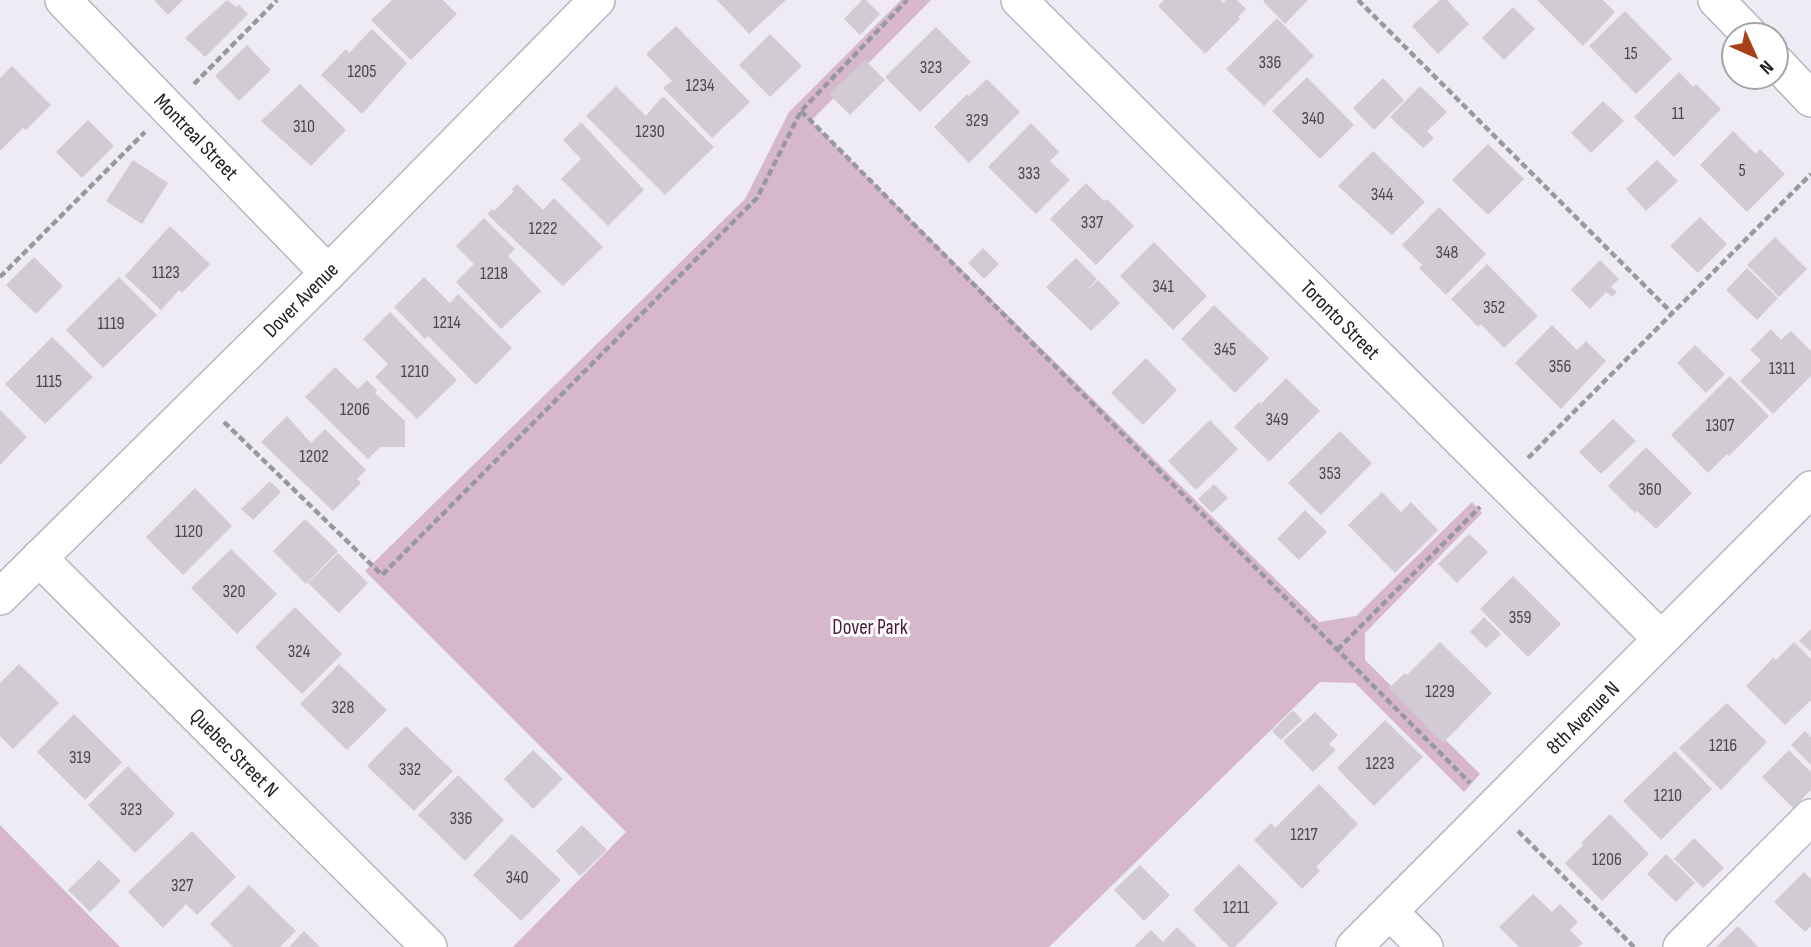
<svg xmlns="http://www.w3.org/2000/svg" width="1811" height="947" viewBox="0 0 1811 947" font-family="'Sofia Sans Condensed',sans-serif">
<rect width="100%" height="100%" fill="#eeebf4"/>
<g fill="#d7b7cb">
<path d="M901 0H931L811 121 1319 622 1356 616 1472 502 1482 513 1365 633V660L1480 774 1464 792 1355 683 1320 682 1049 947H513L626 832 365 571 745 199 789 112Z"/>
<path d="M0 825 120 947H0Z"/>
</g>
<g fill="#d2cbd3">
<path d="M154 0H183L168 15Z"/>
<path d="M227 0 236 7 239 5 248 14 205 57 185 38Z"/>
<path d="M392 0H443L457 14 411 60 371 20Z"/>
<path d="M717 0H786L749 34Z"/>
<path d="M862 0H866L880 14 860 35 844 19Z"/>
<path d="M1164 0H1221L1223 3 1226 0H1237L1246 9 1238 17 1240 19 1205 54 1158 6Z"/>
<path d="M1264 0H1308L1285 24 1263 1Z"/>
<path d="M1440 0H1447L1469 24 1438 54 1412 26Z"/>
<path d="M1537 0H1603L1615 12 1583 46Z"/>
<path d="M1513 7 1535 29 1504 60 1482 38Z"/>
<path d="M1625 11 1672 59 1636 94 1589 46Z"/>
<path d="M1277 18 1314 56 1264 106 1226 69Z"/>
<path d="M676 26 750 102 712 138 663 88 672 81 646 54Z"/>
<path d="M936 27 971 62 920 112 885 77Z"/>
<path d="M372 29 407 63 362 114 321 75 346 49 349 53Z"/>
<path d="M770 34 802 66 770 97 739 65Z"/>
<path d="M247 45 271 70 239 101 215 76Z"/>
<path d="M865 60 885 80 850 115 829 94Z"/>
<path d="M12 66 51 105 26 130 23 128 0 151V78Z"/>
<path d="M1679 72 1693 87 1696 84 1721 109 1674 157 1634 117Z"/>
<path d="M1307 77 1354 125 1320 159 1272 111Z"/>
<path d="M1383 78 1404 100 1374 130 1353 108Z"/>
<path d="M987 79 1020 112 969 163 934 127 967 94 969 96Z"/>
<path d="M300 84 346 130 311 166 261 121Z"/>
<path d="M616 86 646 116 661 98 664 97 714 147 665 195 586 116Z"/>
<path d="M1420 86 1447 112 1427 131 1434 138 1423 148 1390 117Z"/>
<path d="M1603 101 1624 121 1591 153 1571 133Z"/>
<path d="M88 120 114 146 82 178 56 152Z"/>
<path d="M581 122 644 190 608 226 561 179 581 159 563 140Z"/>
<path d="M1031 123 1059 152 1050 161 1070 180 1036 214 988 167Z"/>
<path d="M1733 131 1756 154 1760 149 1785 174 1747 212 1700 165Z"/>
<path d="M1488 144 1524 179 1488 215 1452 180Z"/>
<path d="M1373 151 1425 202 1392 235 1338 186Z"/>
<path d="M133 160 168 183 142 224 106 201Z"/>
<path d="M1657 160 1678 181 1646 211 1626 189Z"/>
<path d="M1086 183 1104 201 1107 199 1134 226 1096 265 1050 219Z"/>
<path d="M517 184 543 210 554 198 603 247 563 286 487 214 492 209 494 211 514 191 512 189Z"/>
<path d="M1439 207 1486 254 1446 295 1419 268 1422 265 1402 245Z"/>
<path d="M1700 217 1727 244 1698 273 1670 246Z"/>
<path d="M484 218 515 249 508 256 541 291 501 329 456 282 474 264 456 246Z"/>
<path d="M170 226 210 264 182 293 179 290 161 310 125 276Z"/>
<path d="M1775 237 1807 269 1779 297 1747 265Z"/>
<path d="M1154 242 1207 296 1173 330 1120 276Z"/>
<path d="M983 248 999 264 984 279 968 263Z"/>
<path d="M34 257 63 286 36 314 6 285Z"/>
<path d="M1076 258 1097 279 1086 291 1098 280 1120 303 1091 331 1046 287Z"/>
<path d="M1600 260 1619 279 1611 287 1617 292 1612 297 1606 292 1590 309 1571 290Z"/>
<path d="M1487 264 1538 316 1504 348 1481 324 1478 327 1451 299Z"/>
<path d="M1747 268 1778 298 1757 320 1726 290Z"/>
<path d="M119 277 157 315 103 368 66 330Z"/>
<path d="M424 277 450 303 458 294 512 348 476 385 428 336 425 339 394 307Z"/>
<path d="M1214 305 1269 358 1235 393 1181 339Z"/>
<path d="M390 312 457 380 417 419 375 377 388 364 363 339Z"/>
<path d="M1552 325 1577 350 1586 341 1606 361 1561 409 1515 363Z"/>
<path d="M1771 329 1781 340 1791 331 1811 351V376L1773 414 1740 381 1761 360 1750 350Z"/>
<path d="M52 337 93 377 45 424 5 384Z"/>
<path d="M1695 345 1725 374 1706 393 1677 363Z"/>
<path d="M1146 358 1177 390 1143 425 1111 393Z"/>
<path d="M335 367 358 389 367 380 377 390 375 393 405 421V447H380L368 459 305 397Z"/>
<path d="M1730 376 1769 416 1729 456 1727 454 1708 473 1671 435Z"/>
<path d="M1286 378 1320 411 1269 462 1234 427 1259 402 1261 404Z"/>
<path d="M0 410 27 437 0 465Z"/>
<path d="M287 416 311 443 325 429 366 470 357 479 361 483 333 511 261 442Z"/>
<path d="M1613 419 1636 441 1601 474 1579 452Z"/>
<path d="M1210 420 1238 449 1196 490 1168 461Z"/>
<path d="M1340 431 1372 463 1321 515 1288 483Z"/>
<path d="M1646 447 1692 493 1656 529 1637 511 1635 513 1608 486Z"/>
<path d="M270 481 281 492 253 520 241 509Z"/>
<path d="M1214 484 1228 498 1212 513 1198 499Z"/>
<path d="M195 488 232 526 183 575 146 537Z"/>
<path d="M1382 492 1401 512 1411 502 1438 530 1395 573 1348 525Z"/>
<path d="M1305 510 1327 532 1299 560 1277 539Z"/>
<path d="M305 519 338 551 306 584 273 551Z"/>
<path d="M1469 534 1488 552 1457 583 1438 564Z"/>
<path d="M231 549 277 594 237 634 191 588Z"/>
<path d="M338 553 368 583 339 613 308 583Z"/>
<path d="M1513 576 1561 624 1528 657 1480 609Z"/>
<path d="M295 607 342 654 302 694 255 647Z"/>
<path d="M1484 617 1501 634 1486 648 1470 632Z"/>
<path d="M1811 629V652L1799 641Z"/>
<path d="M1440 642 1492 693 1443 743 1389 688 1405 673 1407 675Z"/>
<path d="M1794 642 1811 659V700L1785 725 1746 686 1773 658 1776 660Z"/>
<path d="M19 664 59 703 13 749 0 736V683Z"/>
<path d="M339 664 387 710 347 750 300 704Z"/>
<path d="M1727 703 1767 742 1721 790 1679 748Z"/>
<path d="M1293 710 1302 720 1281 740 1272 731Z"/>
<path d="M1315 712 1338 735 1329 744 1336 750 1313 772 1283 741Z"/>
<path d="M74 714 122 762 85 800 37 752Z"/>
<path d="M1385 720 1423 757 1374 806 1337 768Z"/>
<path d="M406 726 453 771 414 811 367 766Z"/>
<path d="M1805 731 1811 737V765L1791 745Z"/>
<path d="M533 750 563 779 533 809 504 779Z"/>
<path d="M1789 750 1811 772V790L1793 808 1762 777Z"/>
<path d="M1675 751 1712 789 1661 840 1623 801Z"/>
<path d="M128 766 175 814 135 853 88 805Z"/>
<path d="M458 775 504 820 465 861 418 815Z"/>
<path d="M1319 784 1358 824 1316 867 1320 871 1302 889 1254 840 1271 823 1275 828Z"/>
<path d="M1610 814 1649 854 1602 901 1565 863 1583 845 1581 843Z"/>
<path d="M582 825 607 850 580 876 556 851Z"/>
<path d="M192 831 236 877 197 915 186 904 163 928 128 892Z"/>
<path d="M512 834 561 880 521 921 473 875Z"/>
<path d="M1694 838 1724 868 1703 888 1674 859Z"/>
<path d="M1666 854 1695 883 1676 902 1647 874Z"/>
<path d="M99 860 121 881 90 912 68 890Z"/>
<path d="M1239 864 1278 903 1235 947H1229L1193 910Z"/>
<path d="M1140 865 1170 895 1144 921 1114 890Z"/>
<path d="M1804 872 1811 879V926L1805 932 1774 902Z"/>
<path d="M249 885 296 931 280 947H233L210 924Z"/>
<path d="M1533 894 1552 912 1560 904 1578 922 1570 930 1583 943 1578 947H1519L1499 927Z"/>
<path d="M1738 926 1758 947H1716Z"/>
<path d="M1177 927 1197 947H1134L1151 930 1163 942Z"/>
<path d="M304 931 320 947H289Z"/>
</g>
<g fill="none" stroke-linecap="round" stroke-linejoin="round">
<g stroke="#b8b5bf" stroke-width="38">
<g id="minor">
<path d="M63 0 328 273"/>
<path d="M1019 0 1661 639"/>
<path d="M1716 0 1750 35"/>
<path d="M1776 62 1811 99"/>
<path d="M39 558 429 947"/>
<path d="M0 597 328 273 597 0"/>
<path d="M1390 912 1425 947"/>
<path d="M1354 947 1811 489"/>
<path d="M1681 947 1811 817"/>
</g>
</g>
<g stroke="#9a989f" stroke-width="4.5" stroke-dasharray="7 3.5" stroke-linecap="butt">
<path d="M1358 0 1672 313"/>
<path d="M194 84 277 0"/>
<path d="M801 111 1470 783"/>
<path d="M0 277 145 132"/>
<path d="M224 422 382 575 757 198 801 111 907 0"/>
<path d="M1528 458 1811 174"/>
<path d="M1337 650 1480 507"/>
<path d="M1518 831 1634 947"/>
</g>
<use href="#minor" stroke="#fff" stroke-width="35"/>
</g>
<g text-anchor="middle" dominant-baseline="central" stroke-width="6" stroke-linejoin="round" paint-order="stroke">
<g font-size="18" fill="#4a484d">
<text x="1631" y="53">15</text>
<text x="1270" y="62">336</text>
<text x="931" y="67">323</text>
<text x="362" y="71">1205</text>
<text x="700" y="85">1234</text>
<text x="1678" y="113">11</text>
<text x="1313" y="118">340</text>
<text x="977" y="120">329</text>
<text x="304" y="126">310</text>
<text x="650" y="131">1230</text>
<text x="1742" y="170">5</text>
<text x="1029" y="173">333</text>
<text x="1382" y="194">344</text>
<text x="1092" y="222">337</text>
<text x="543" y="228">1222</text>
<text x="1447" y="252">348</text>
<text x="166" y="272">1123</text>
<text x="494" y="273">1218</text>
<text x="1163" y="286">341</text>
<text x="1494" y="307">352</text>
<text x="447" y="322">1214</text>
<text x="111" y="323">1119</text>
<text x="1225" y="349">345</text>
<text x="1560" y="366">356</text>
<text x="1782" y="368">1311</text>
<text x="415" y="371">1210</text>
<text x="49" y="381">1115</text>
<text x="355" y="409">1206</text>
<text x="1277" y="419">349</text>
<text x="1720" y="425">1307</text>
<text x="314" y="456">1202</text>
<text x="1330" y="473">353</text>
<text x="1650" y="489">360</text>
<text x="189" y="531">1120</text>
<text x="234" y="591">320</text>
<text x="1520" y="617">359</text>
<text x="299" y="651">324</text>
<text x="1440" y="691">1229</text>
<text x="343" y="707">328</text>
<text x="1723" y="745">1216</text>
<text x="80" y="757">319</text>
<text x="1380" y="763">1223</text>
<text x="410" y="769">332</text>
<text x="1668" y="795">1210</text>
<text x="131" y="809">323</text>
<text x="461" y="818">336</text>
<text x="1304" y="834">1217</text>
<text x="1607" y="859">1206</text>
<text x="517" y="877">340</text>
<text x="182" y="885">327</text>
<text x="1236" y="907">1211</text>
</g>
<g font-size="21" fill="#1d1c20" stroke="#fff">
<text transform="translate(196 137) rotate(46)">Montreal Street</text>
<text transform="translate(301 300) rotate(-45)">Dover Avenue</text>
<text transform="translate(1340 320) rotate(45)">Toronto Street</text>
<text transform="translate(1583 718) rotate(-45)">8th Avenue N</text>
<text transform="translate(234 753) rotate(45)">Quebec Street N</text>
</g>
<g font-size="21" fill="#4a183c" stroke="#fff">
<text x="870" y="627">Dover Park</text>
</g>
</g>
<g transform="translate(1755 56) rotate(135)"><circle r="33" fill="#ffffff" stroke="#a5a4a6" stroke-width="2"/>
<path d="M0-5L12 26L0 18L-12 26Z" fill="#a64018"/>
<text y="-10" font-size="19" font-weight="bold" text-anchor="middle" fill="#1d1c20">N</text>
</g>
</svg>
